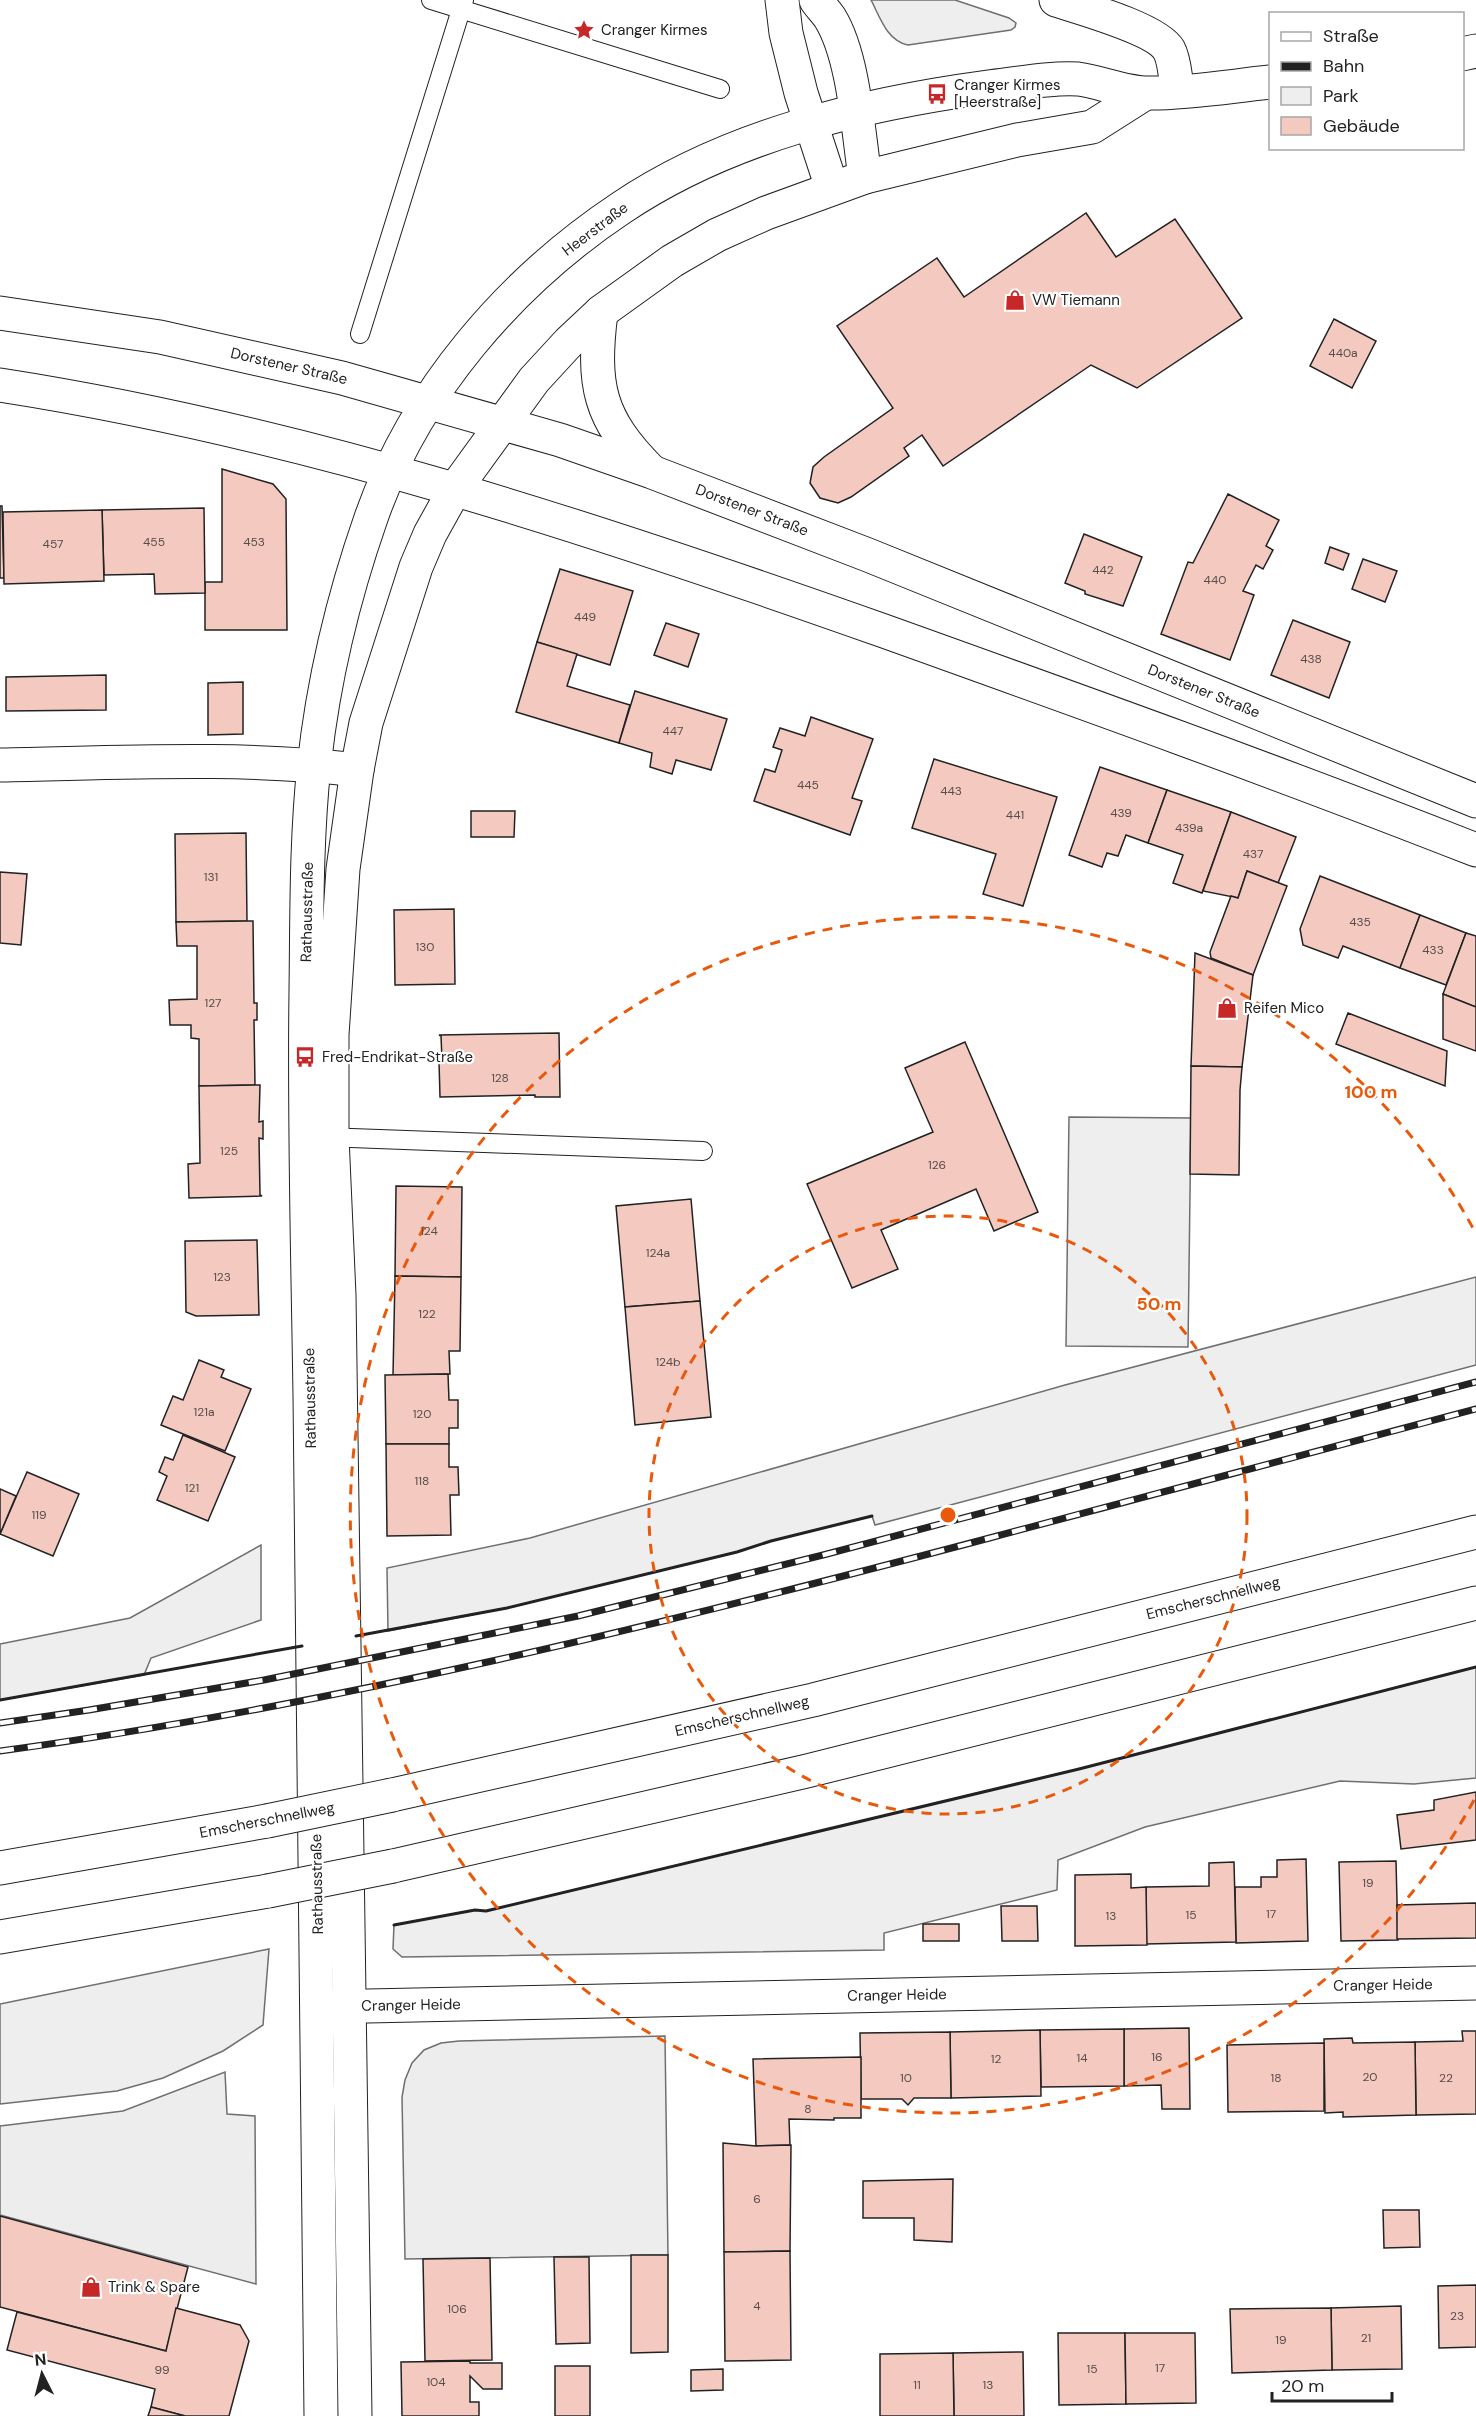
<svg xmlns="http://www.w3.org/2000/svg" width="1476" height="2416" viewBox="0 0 1476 2416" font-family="'DM Sans',sans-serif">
<rect width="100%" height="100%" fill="#fff"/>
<g fill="#eee" stroke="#6f6f6f" stroke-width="1.5">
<path d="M871 0H955L1009 18 1016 23 1015 27 1011 30 908 45C887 41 880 17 871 0Z"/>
<path d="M1069 1117 1191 1118 1188 1347 1066 1346Z"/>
<path d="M1476 1277V1365L875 1525 872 1516 771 1541 737 1552 507 1608 388 1631 387 1568 530 1538 1065 1385Z"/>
<path d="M261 1545V1620L151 1658 144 1675 0 1700V1644L130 1618Z"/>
<path d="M1476 1667V1778L1414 1784 1340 1781 1145 1827 1058 1860 1057 1890 884 1933V1950L402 1957 393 1949 394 1925 475 1910 486 1911 1079 1769Z"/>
<path d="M269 1949 263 2025 223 2051 163 2078 117 2091 0 2104V2004Z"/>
</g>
<g fill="#ededed" stroke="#6f6f6f" stroke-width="1.5">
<path d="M665 2036 668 2255 405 2259 402 2097 405 2080 412 2063 424 2050 441 2043 459 2041Z"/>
<path d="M225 2072 227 2114 255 2116 256 2284 0 2215V2126L123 2111Z"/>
</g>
<g fill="#f3c9c0" stroke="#222" stroke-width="1.5">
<path d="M1086 213 1116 257 1175 219 1242 318 1137 388 1091 365 943 466 922 435 904 448 909 456 851 497 838 503 820 498 810 483 813 467 824 457 893 408 837 326 937 258 964 297Z"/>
<path d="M1334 319 1376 341 1352 388 1310 366Z"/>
<path d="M222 469 273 484 286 499 287 630H205V582H222Z"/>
<path d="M1228 494 1279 520 1266 546 1273 550 1263 569 1256 565 1243 591 1254 595 1230 660 1161 634 1188 562 1193 563Z"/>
<path d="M0 506H2L4 578H0Z"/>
<path d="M204 508 205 593 155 594 154 574 104 575 102 510Z"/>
<path d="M102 510 104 581 4 584 3 512Z"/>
<path d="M1084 534 1142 557 1123 606 1085 594V591L1065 583Z"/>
<path d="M1330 547 1349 554 1343 570 1325 563Z"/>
<path d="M1363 559 1397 571 1385 602 1352 589Z"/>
<path d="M560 569 633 591 610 665 537 642Z"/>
<path d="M1293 620 1350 642 1329 698 1271 675Z"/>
<path d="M666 623 699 634 688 667 654 655Z"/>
<path d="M537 642 577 654 567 686 630 705 619 743 516 712Z"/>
<path d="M106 675V710L6 711V677Z"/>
<path d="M243 682V734L208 735V683Z"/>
<path d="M635 691 727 719 711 770 676 760 672 774 650 767 652 753 619 743Z"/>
<path d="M811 717 873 739 852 798 862 801 850 835 754 801 765 769 775 772 782 750 773 747 780 728 805 736Z"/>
<path d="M934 759 1057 797 1023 906 983 894 996 854 912 828Z"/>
<path d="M1100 767 1167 790 1148 843 1126 835 1118 856 1107 853 1102 867 1069 855Z"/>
<path d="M1167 790 1231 812 1202 893 1173 883 1183 855 1148 843Z"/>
<path d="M471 811H515L514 837H471Z"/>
<path d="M1231 812 1296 837 1278 883 1247 871 1238 898 1203 891Z"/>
<path d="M246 833 247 921 176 922 175 834Z"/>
<path d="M1247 871 1287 886 1253 975 1211 958 1210 952 1231 896 1238 898Z"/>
<path d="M0 872 27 874 21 945 0 943Z"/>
<path d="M1320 876 1420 915 1400 968 1343 946 1338 958 1303 945 1300 929Z"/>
<path d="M454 909 455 984 395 985 394 910Z"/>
<path d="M1420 915 1466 933 1446 985 1400 968Z"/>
<path d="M247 921H253L254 1003H257V1020H254L255 1085 199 1086V1039L191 1038V1025H170L169 1000 197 999V946H177L176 922Z"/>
<path d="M1466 933 1476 936V1007L1443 994Z"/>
<path d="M1195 953 1253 975 1242 1067 1191 1066Z"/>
<path d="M1443 994 1476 1007V1051L1443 1039Z"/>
<path d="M1348 1013 1447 1051 1445 1086 1336 1044Z"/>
<path d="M559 1033 560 1097H535V1095L440 1097 439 1061 442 1060 441 1036 439 1035Z"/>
<path d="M965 1042 1038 1212 994 1231 976 1189 881 1230 898 1269 852 1288 807 1184 933 1132 905 1068Z"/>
<path d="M1191 1066 1242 1067 1240 1090 1239 1175 1190 1174Z"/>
<path d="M255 1085H260L259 1122 263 1121V1139L259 1138 260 1195 262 1196 189 1198 188 1164 200 1163 199 1086Z"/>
<path d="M396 1186 462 1187 461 1277 395 1276Z"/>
<path d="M691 1199 700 1301 625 1307 616 1206Z"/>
<path d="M257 1240 259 1315 196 1316 186 1312 185 1241Z"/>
<path d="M395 1276 461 1277 460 1351H449L450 1374 393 1375Z"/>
<path d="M700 1301 711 1417 635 1425 625 1307Z"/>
<path d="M199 1360 224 1370 221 1377 251 1389 225 1451 161 1425 173 1396 183 1400Z"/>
<path d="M448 1374 449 1400H458V1428H449V1444H386L385 1375Z"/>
<path d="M183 1435 235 1457 208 1521 157 1500 167 1476 159 1472 165 1457 173 1460Z"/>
<path d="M386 1444H449V1467H458L459 1495H450L451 1535 387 1536Z"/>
<path d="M27 1472 79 1494 53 1556 0 1534Z"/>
<path d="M0 1489 16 1496 0 1534Z"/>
<path d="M1476 1792V1840L1401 1849 1397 1815 1434 1810V1800Z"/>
<path d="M1306 1859 1308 1941 1236 1943 1235 1887H1261V1877H1277V1860Z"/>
<path d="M1396 1861 1398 1940 1341 1941 1339 1862Z"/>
<path d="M1234 1862 1236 1942 1146 1944V1887L1209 1886V1863Z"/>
<path d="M1131 1874V1888L1146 1887 1147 1945 1075 1946V1875Z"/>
<path d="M1476 1903V1938L1397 1939V1905Z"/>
<path d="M1001 1906H1037L1038 1941H1002Z"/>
<rect x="923" y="1924" width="36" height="17"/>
<path d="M1189 2028 1190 2109H1162L1161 2085 1124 2086V2029Z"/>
<path d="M1124 2029V2086L1041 2087 1040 2030Z"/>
<path d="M1040 2030 1041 2096 951 2098 950 2032Z"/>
<path d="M1462 2031H1476V2114L1416 2115 1415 2042 1463 2041Z"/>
<path d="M950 2032 951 2098H914L908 2105 902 2099H861L860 2033Z"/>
<path d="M1352 2038 1353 2043 1415 2042 1416 2115 1343 2117V2112L1325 2113 1324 2039Z"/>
<path d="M1324 2043V2111L1228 2112 1227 2045Z"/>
<path d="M861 2057V2118H834V2120L789 2119 790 2145 756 2146 753 2059Z"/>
<path d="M723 2143 756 2146 791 2145 790 2251 724 2252Z"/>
<path d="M953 2179 952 2242 914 2240V2218H863V2181Z"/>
<path d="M1383 2210H1419L1420 2247 1384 2248Z"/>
<path d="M0 2216 188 2267 166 2351 0 2307Z"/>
<path d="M790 2251 791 2360 725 2361 724 2252Z"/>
<path d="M631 2255H668V2352L631 2353Z"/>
<path d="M554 2257H589L590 2343 556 2344Z"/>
<path d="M490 2258 492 2360 425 2361 423 2259Z"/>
<path d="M1476 2285V2347L1439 2348 1438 2286Z"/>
<path d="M1401 2306 1402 2369 1332 2370 1331 2308Z"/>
<path d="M176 2308 240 2325 249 2341 229 2416H185L151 2407 155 2389 7 2350 17 2312 166 2351Z"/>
<path d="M1331 2308 1332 2370 1232 2373 1230 2309Z"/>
<path d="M1058 2333H1125L1126 2404 1059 2405Z"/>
<path d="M1125 2333H1195L1196 2403 1126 2404Z"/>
<path d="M1023 2352 1024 2416H954L953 2353Z"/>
<path d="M953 2353 954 2416H880V2354Z"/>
<path d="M470 2361V2363H502V2389H483L470 2376V2402H479V2416H402L401 2362Z"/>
<rect x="555" y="2366" width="35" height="50"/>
<path d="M723 2369V2390L691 2391V2370Z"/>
<path d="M151 2407 185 2416H148Z"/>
</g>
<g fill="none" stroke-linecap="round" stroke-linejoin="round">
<g stroke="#222" stroke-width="20">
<g id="service">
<path d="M431 0 720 89"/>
<path d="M360 334 464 0"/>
<path d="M324 1137 703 1151"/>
</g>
</g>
<g stroke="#222" stroke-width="35">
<g id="minor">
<path d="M782 0 786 33 801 93 832 188"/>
<path d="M816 0C820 6 826 12 830 18 854 57 858 131 865 177"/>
<path d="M1056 0C1081 8 1157 29 1169 50 1175 61 1175 79 1178 91"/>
<path d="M0 765C118 763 239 756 357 770"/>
<path d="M320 2007 1476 1983"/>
</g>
</g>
<g stroke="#222" stroke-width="35">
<g id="tertiary">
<path d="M1462 54 1476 51"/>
<path d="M321 2416C320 2076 316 1736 310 1396 308 1261 304 1126 306 991 307 916 306 841 314 766 323 682 343 598 371 518 415 392 510 282 621 208 728 136 862 104 988 87 1014 84 1053 77 1078 79 1102 82 1126 94 1151 93 1191 93 1231 86 1270 82"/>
<path d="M355 2416 339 1295 332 1137V1035L343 869 357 770 366 723 416 567 430 534 455 489 534 380 569 342 601 312 672 261 717 235 766 213 865 177 1017 140 1092 127 1144 94"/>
</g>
</g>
<g stroke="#222" stroke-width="35">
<g id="primary">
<path d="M601 312C592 385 598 418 651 471"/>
<path d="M0 313 160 337 342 378 560 440 652 472 868 555 1476 801"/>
<path d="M0 385C303 432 596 529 884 631 1082 702 1280 773 1476 850"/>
</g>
</g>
<g stroke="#222" stroke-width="35">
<g id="motorway">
<path d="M392 1795 813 1700 1476 1532"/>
<path d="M393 1866 807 1771 1476 1603"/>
<path d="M0 1868 267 1821"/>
<path d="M0 1937 268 1891"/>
</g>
</g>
<use href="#service" stroke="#fff" stroke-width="18"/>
<use href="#minor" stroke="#fff" stroke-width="33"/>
<use href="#tertiary" stroke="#fff" stroke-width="33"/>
<use href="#primary" stroke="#fff" stroke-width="33"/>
<use href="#motorway" stroke="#fff" stroke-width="33"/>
<g stroke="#222" stroke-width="7">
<g id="rail">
<path d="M0 1723 89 1710 264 1680 578 1616 827 1554 1476 1382"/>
<path d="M0 1751C332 1706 659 1625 982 1540 1147 1496 1311 1453 1476 1409"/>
</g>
</g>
<use href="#rail" stroke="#fff" stroke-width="4.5" stroke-dasharray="14" stroke-linecap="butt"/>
<g stroke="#222" stroke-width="35" stroke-linecap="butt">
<g id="motorway-bridge">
<path d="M267 1821 392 1795"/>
<path d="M268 1891 393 1866"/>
</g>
</g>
<use href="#motorway-bridge" stroke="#fff" stroke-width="33"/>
<g stroke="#222" stroke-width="3">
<path d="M356 1636 507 1608 737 1552 771 1541 872 1516"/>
<path d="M0 1700 302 1646"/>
<path d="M394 1925 475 1910 486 1911 1079 1769 1476 1667"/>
</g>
</g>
<g fill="none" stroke="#e8590c" stroke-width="3" stroke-dasharray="10 8">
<circle cx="948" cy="1515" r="299"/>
<path d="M1474 1800A598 598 0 1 1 1474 1230"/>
</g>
<defs>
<g id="sight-bare" transform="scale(1.62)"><path d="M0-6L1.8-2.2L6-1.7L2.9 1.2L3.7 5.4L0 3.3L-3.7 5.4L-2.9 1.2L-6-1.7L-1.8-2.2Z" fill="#c62828" stroke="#fff" stroke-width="2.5" paint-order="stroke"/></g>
<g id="bus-bare" transform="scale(1.62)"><path d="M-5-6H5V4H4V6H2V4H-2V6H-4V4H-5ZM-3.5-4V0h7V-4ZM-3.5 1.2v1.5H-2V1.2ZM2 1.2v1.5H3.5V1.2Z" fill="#c62828" stroke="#fff" stroke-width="2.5" paint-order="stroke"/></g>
<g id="shop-bare" transform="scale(1.62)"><path d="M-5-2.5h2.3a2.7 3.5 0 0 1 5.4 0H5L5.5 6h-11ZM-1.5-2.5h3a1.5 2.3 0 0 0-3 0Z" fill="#c62828" stroke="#fff" stroke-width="2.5" paint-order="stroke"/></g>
</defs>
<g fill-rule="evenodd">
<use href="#sight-bare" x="584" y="30"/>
<use href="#bus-bare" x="937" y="94"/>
<use href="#shop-bare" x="1015" y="300"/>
<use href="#shop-bare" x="1227" y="1008"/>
<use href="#bus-bare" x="305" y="1057"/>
<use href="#shop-bare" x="91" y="2287"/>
</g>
<g text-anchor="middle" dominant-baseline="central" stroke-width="4.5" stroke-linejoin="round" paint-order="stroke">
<g font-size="12" fill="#564c4a">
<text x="1343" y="353">440a</text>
<text x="154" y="542">455</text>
<text x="254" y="542">453</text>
<text x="53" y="544">457</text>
<text x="1103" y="570">442</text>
<text x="1215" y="580">440</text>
<text x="585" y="617">449</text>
<text x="1311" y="659">438</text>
<text x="673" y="731">447</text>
<text x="808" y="785">445</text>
<text x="951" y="791">443</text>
<text x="1121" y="813">439</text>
<text x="1015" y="815">441</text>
<text x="1189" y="828">439a</text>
<text x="1253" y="854">437</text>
<text x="211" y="877">131</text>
<text x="1360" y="922">435</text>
<text x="425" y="947">130</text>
<text x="1433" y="950">433</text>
<text x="213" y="1003">127</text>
<text x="500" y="1078">128</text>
<text x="229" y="1151">125</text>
<text x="937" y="1165">126</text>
<text x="429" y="1231">124</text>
<text x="658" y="1253">124a</text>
<text x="222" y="1277">123</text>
<text x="427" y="1314">122</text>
<text x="668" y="1362">124b</text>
<text x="204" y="1412">121a</text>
<text x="422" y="1414">120</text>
<text x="422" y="1481">118</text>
<text x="192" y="1488">121</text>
<text x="39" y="1515">119</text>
<text x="1368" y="1883">19</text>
<text x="1271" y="1914">17</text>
<text x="1191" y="1915">15</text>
<text x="1111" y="1916">13</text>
<text x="1157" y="2057">16</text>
<text x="1082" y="2058">14</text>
<text x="996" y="2059">12</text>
<text x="1370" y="2077">20</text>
<text x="906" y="2078">10</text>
<text x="1276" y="2078">18</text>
<text x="1446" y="2078">22</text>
<text x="808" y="2109">8</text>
<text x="757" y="2199">6</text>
<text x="757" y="2306">4</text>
<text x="457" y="2309">106</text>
<text x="1457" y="2316">23</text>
<text x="1366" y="2338">21</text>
<text x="1281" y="2340">19</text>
<text x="1160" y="2368">17</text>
<text x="1092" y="2369">15</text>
<text x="162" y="2370">99</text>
<text x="436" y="2382">104</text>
<text x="917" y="2385">11</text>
<text x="988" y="2385">13</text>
</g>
<g font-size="15" fill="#222" stroke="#fff" text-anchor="start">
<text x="601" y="30">Cranger Kirmes</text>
<text x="954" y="85">Cranger Kirmes<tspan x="954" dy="17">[Heerstraße]</tspan></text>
<text x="1032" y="300">VW Tiemann</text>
<text x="1244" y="1008">Reifen Mico</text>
<text x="322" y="1057">Fred-Endrikat-Straße</text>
<text x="108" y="2287">Trink &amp; Spare</text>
</g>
<g font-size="15" fill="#222" stroke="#fff">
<text transform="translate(595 229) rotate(-37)">Heerstraße</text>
<text transform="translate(289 366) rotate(13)">Dorstener Straße</text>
<text transform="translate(752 510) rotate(21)">Dorstener Straße</text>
<text transform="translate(1204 691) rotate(22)">Dorstener Straße</text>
<text transform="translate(307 912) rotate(-89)">Rathausstraße</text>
<text transform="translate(310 1398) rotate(-91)">Rathausstraße</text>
<text transform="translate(1213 1598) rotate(-14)">Emscherschnellweg</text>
<text transform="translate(742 1716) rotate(-13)">Emscherschnellweg</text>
<text transform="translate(267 1820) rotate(-11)">Emscherschnellweg</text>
<text transform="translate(317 1884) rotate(-91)">Rathausstraße</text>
<text transform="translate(1383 1985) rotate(-1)">Cranger Heide</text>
<text transform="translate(897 1995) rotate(-1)">Cranger Heide</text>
<text transform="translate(411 2005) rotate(-1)">Cranger Heide</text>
</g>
</g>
<circle cx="948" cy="1515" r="9" fill="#e8590c" stroke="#fff" stroke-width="3"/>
<g font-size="18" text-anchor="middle" font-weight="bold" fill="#e8590c" stroke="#fff" stroke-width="4.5" stroke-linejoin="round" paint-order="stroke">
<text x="1371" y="1098">100 m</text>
<text x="1159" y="1310">50 m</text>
</g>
<rect x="1269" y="12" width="195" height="138" fill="#ffffff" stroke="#a7a7a7" stroke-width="1.5"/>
<rect x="1281" y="32" width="30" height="9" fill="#ffffff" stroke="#a7a7a7" stroke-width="1.5"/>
<text x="1323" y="42" font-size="18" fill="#222222">Straße</text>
<rect x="1281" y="62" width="30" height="9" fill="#222222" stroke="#a7a7a7" stroke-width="1.5"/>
<text x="1323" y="72" font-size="18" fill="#222222">Bahn</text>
<rect x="1281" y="87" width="30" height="18" fill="#eeeeee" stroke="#a7a7a7" stroke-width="1.5"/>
<text x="1323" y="102" font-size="18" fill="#222222">Park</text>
<rect x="1281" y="117" width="30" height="18" fill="#f3c9c0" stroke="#a7a7a7" stroke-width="1.5"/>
<text x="1323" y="132" font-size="18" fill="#222222">Gebäude</text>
<g transform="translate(42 2374) rotate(354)" stroke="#ffffff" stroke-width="4.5" paint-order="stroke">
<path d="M0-4.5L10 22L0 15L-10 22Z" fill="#222222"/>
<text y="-9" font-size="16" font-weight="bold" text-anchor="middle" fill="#222222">N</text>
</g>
<path d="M1272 2392v9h120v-9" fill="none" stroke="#222222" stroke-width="3"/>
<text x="1281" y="2392" font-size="18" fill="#222222" stroke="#ffffff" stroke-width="4.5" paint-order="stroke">20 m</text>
</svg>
